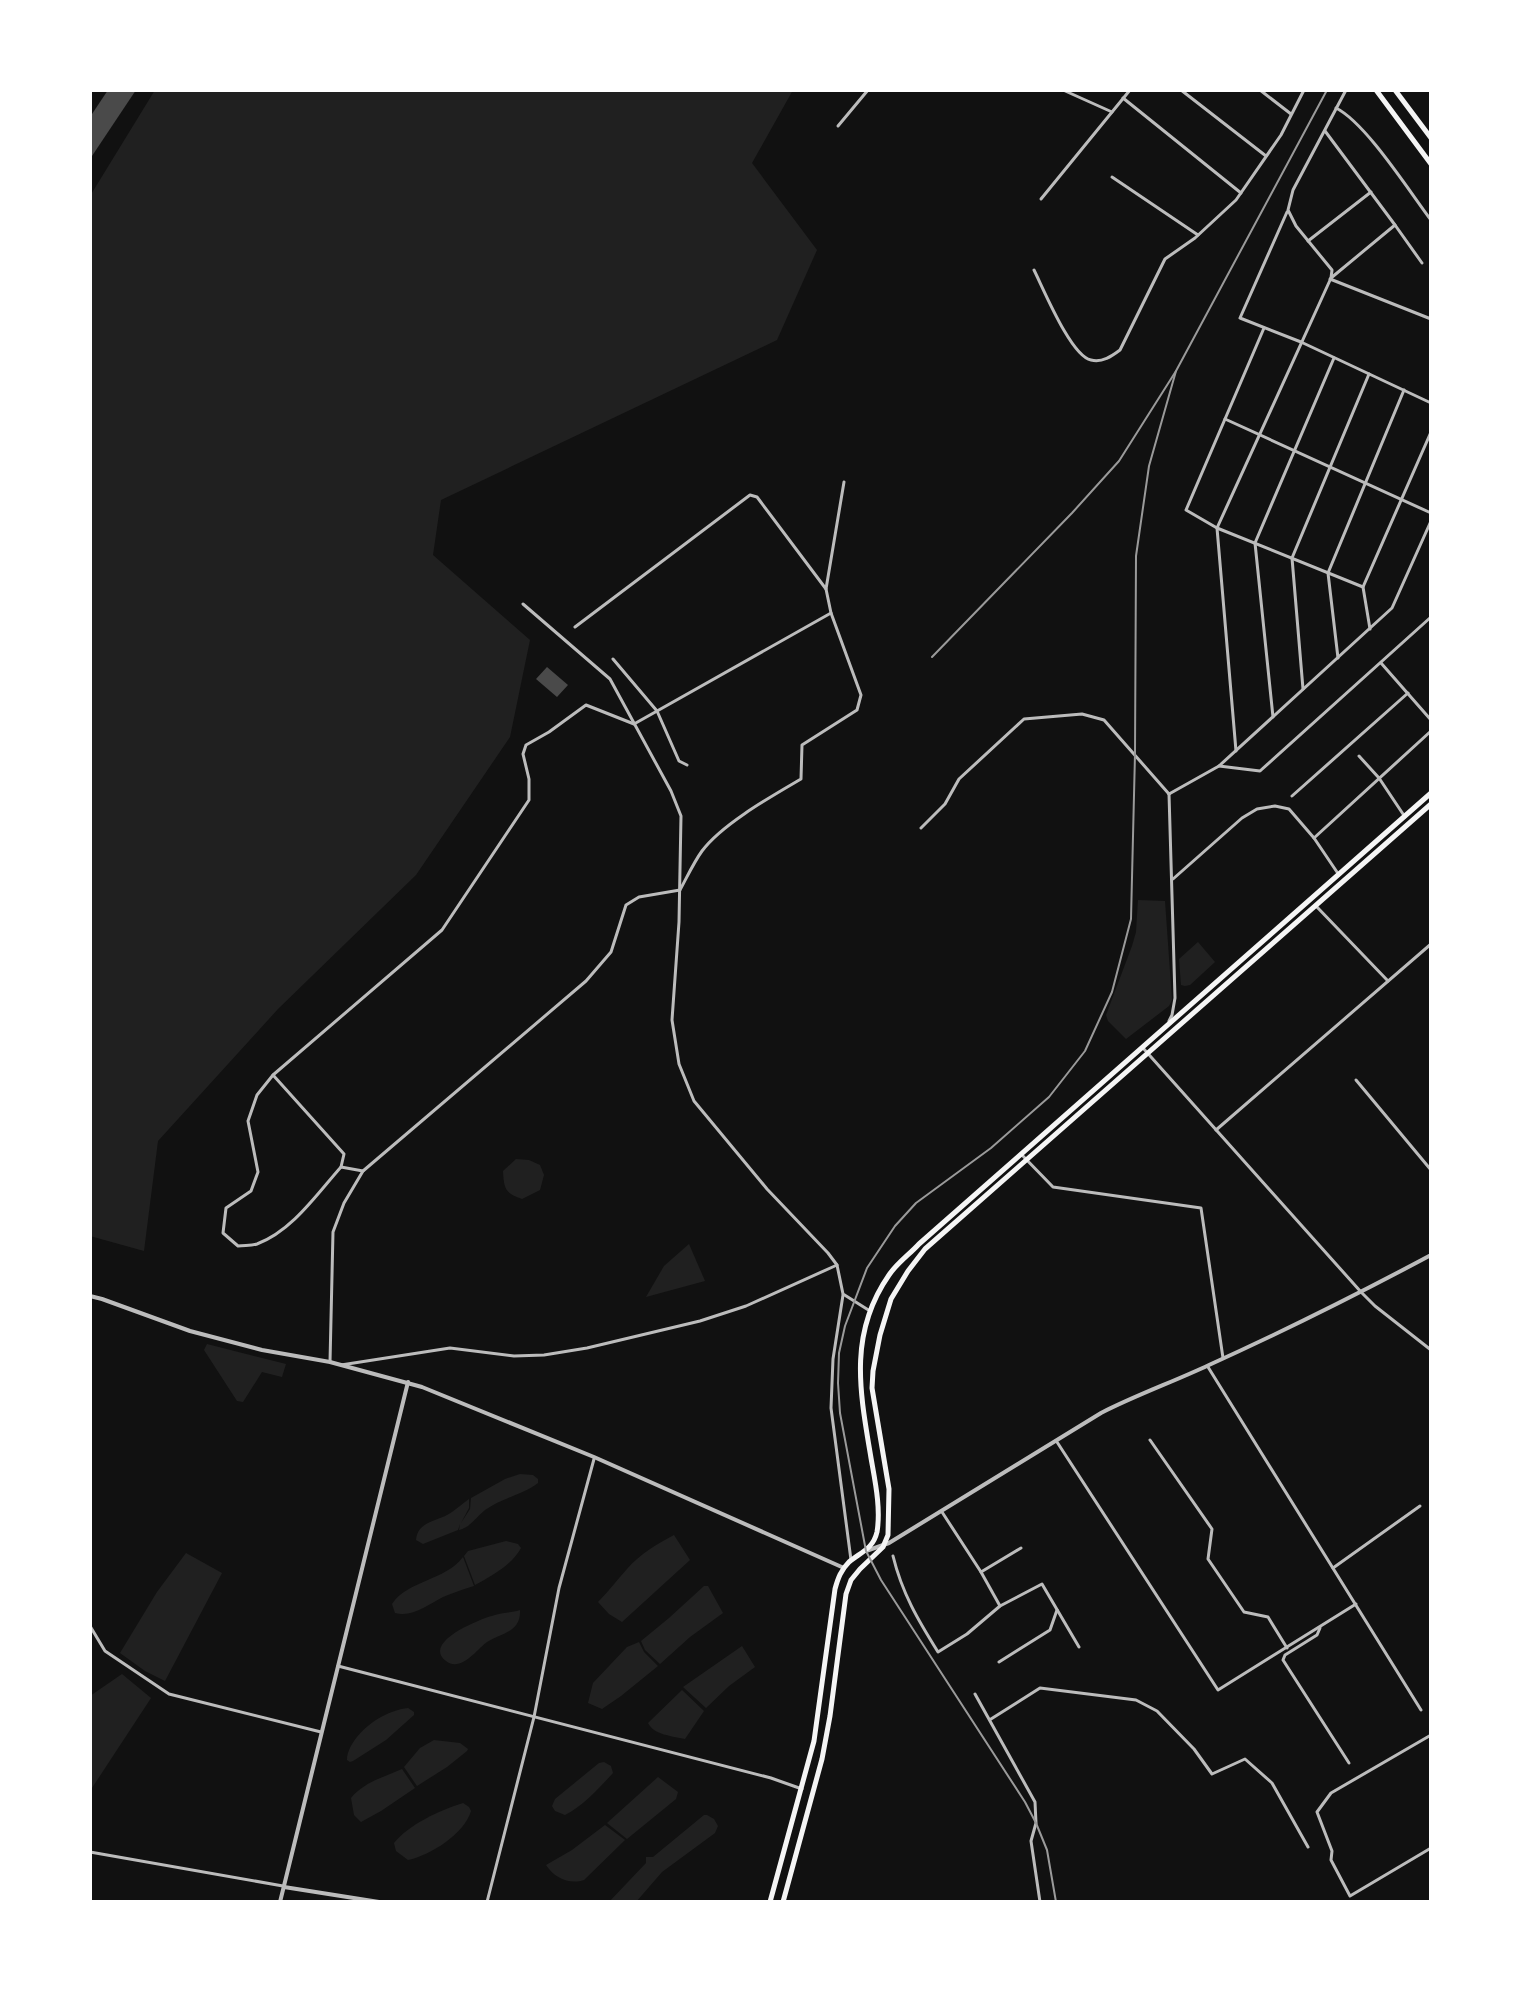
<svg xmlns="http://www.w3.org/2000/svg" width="1521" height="1992" viewBox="0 0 1521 1992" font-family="'Archivo Narrow',sans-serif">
<rect width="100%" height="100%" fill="#111"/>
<g fill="#202020">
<path d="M155 90H793L752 163 817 250 777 340 441 500 433 555 530 640 510 737 416 875 278 1009 158 1141 144 1251 90 1236V196Z"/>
<path d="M1138 900 1165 901 1172 1000 1169 1006 1126 1039 1108 1021 1106 1015 1132 946 1136 932Z"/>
<path d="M1198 942 1215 962 1190 985 1185 986 1181 985 1179 959Z"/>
<path d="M516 1159 529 1160 540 1165 544 1175 540 1190 522 1199C505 1193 504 1189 503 1171Z"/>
<path d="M689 1244 705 1281 646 1297 664 1266Z"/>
<path d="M207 1344 286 1364 282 1377 262 1372 243 1402 237 1401 204 1350Z"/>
<path d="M520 1474 533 1475 538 1479V1483C522 1495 502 1498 485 1510 476 1517 471 1527 459 1530L460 1524 458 1530 423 1544 416 1540C418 1520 438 1522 452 1512 458 1508 463 1503 469 1499V1508L461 1523 470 1509 471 1498 505 1479Z"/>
<path d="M674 1535 690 1560 622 1622 609 1614 598 1602C609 1591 617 1580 627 1569 640 1554 657 1544 674 1535Z"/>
<path d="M506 1541 518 1544 521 1548C512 1565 491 1576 475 1585L464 1556 468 1551Z"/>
<path d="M186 1553 222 1573 165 1681 145 1671 120 1653 157 1592Z"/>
<path d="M463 1557 474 1586C463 1589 453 1593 443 1597 429 1604 412 1618 395 1613L392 1604C408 1580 445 1581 463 1557Z"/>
<path d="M704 1586H708L723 1613 690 1637 660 1664 645 1650 641 1641 669 1618Z"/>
<path d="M520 1610C521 1632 502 1633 487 1642 477 1649 461 1673 446 1661 421 1642 482 1618 495 1615 504 1612 512 1613 520 1610Z"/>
<path d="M639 1642 644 1652 658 1666 621 1696 602 1709 588 1703 593 1683 627 1647Z"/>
<path d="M742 1646 755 1667 729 1686 706 1708 683 1687Z"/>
<path d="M122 1674 151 1698 90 1791V1696Z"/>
<path d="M682 1690 704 1711 685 1739C672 1736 654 1735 648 1723Z"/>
<path d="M408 1708 414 1712V1715L386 1740 353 1761 350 1762 347 1760C347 1743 368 1723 383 1716 390 1712 399 1709 408 1708Z"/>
<path d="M434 1740 460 1743 468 1749 467 1751 447 1767 417 1786 404 1767 420 1748Z"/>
<path d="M604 1762 611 1766 613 1773C599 1788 583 1806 565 1815L555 1811 552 1806 555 1799 599 1763Z"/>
<path d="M402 1769 415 1788 381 1811 361 1822 354 1815 351 1798C364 1782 384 1777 402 1769Z"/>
<path d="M658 1777 678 1792 676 1799 627 1839 607 1823Z"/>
<path d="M463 1803 469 1807 471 1811C464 1834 431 1855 408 1860L396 1851 394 1843C408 1825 440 1810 463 1803Z"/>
<path d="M704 1815H707L714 1819 718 1826 715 1833 662 1872 636 1902H609L646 1863V1857H653Z"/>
<path d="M605 1825 625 1840 584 1880C570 1885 554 1878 546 1865L572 1850Z"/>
</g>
<g fill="#4a4a4a">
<path d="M108 90H136L90 159V117Z"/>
<path d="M547 667 568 685 557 697 536 679Z"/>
</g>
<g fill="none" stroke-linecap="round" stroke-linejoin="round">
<g stroke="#bcbcbc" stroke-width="3">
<path d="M1063 90 1112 112"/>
<path d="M1181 90 1266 156"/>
<path d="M1260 90 1291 114"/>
<path d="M1123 98 1241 193"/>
<path d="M1336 108C1366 123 1409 191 1431 220"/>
<path d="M838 126 868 90"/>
<path d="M1325 131 1395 225 1331 278"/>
<path d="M1112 177 1198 235"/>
<path d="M1041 199 1130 90"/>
<path d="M1287 212 1240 318 1301 342 1431 403"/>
<path d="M1395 225 1422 263"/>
<path d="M1308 241 1371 192"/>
<path d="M1034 270C1044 290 1071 356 1091 360 1102 363 1112 356 1120 350L1165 259 1195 238 1236 200 1281 135 1304 90"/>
<path d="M1330 279 1431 319"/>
<path d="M1264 328 1186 510 1217 528 1363 587"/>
<path d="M1225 419 1431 513"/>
<path d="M523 604 610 679 671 791 681 816 679 922 672 1020 679 1064 694 1101 767 1189 828 1253 837 1265 843 1294 870 1311"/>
<path d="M575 627 750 495 757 497 826 589"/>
<path d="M1370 629 1363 587 1431 432"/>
<path d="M1338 658 1328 573 1404 390"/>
<path d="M613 659 657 711 679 761 687 765"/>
<path d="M1381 663 1431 720"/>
<path d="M1303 689 1292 558 1369 374"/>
<path d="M1273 717 1255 543 1334 358"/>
<path d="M1236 751 1217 528 1331 278 1332 270 1296 226 1288 210 1293 190 1346 90"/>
<path d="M1359 756 1379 778 1405 817"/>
<path d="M1219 766 1260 771 1431 617"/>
<path d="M1169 794 1219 766 1392 608 1431 521"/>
<path d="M1292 796 1408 693"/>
<path d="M921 828 945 804 959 779 1024 719 1082 714 1104 720 1169 794"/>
<path d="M1314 838 1431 731"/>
<path d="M1173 879 1242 818 1257 809 1275 806 1289 809 1314 838 1339 875"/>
<path d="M1316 906 1388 981"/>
<path d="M1169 1021 1172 1015 1175 998 1169 794"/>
<path d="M1143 1048 1361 1292 1375 1306 1431 1350"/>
<path d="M273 1075 344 1154 341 1167"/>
<path d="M1356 1080 1431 1170"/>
<path d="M1216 1130 1431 944"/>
<path d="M1021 1154 1053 1187 1201 1208 1223 1358"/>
<path d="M363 1171 341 1167C317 1194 292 1231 257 1244 251 1246 245 1245 238 1246L223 1233 226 1208 251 1191 258 1172 248 1121 257 1095 273 1075 442 930 529 800V779L523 754 526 745 549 732 586 705 634 724 831 613"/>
<path d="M843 1295 833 1359 831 1408 851 1560"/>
<path d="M330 1362 333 1232 344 1203 363 1171 586 981 611 952 626 905 639 897 680 890C687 877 694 862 702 851 722 824 772 796 801 779L802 745 857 710 861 695 831 613 826 589 844 482"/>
<path d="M341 1365 450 1348 514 1356 544 1355 587 1348 700 1321 746 1306 837 1265"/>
<path d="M1208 1367 1421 1710"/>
<path d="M1150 1440 1212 1529 1208 1559 1244 1612 1268 1617 1287 1648"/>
<path d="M1057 1442 1218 1690 1356 1604"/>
<path d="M942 1512 981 1572 1021 1548"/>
<path d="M893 1556C902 1593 918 1620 938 1652L967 1634 1000 1606 1042 1584 1079 1647"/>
<path d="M1333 1568 1420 1506"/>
<path d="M981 1572 1000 1606"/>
<path d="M90 1626 105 1651 169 1694 321 1732"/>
<path d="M1320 1628 1317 1635 1285 1655 1283 1660 1349 1763"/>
<path d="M999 1662 1050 1630 1057 1610"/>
<path d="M338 1666 771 1778 802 1789"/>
<path d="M975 1694 1035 1802 1036 1823 1031 1841 1040 1902"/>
<path d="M991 1719 1040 1688 1136 1700 1157 1711 1194 1749 1212 1774 1245 1759 1272 1783 1308 1847"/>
<path d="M1431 1735 1331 1793 1317 1812 1332 1851 1331 1860 1350 1896 1431 1848"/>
<path d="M90 1852 283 1886"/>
<path d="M487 1902 534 1717 559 1588 594 1459"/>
</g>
<g stroke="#bcbcbc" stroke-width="4">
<path d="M90 1296 102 1299 190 1331 262 1350 330 1362 422 1387 594 1457 844 1568"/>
<path d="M866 1551 889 1543 1101 1413C1136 1395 1173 1382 1209 1365 1284 1331 1358 1294 1431 1255"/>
<path d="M284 1887 379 1902"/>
<path d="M280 1902 408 1382"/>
</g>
<g stroke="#f5f5f5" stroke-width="5">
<path d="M770 1902 814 1741 835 1589C838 1578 841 1570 849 1562 861 1552 873 1549 877 1532 881 1508 875 1481 871 1458 860 1392 848 1334 889 1275 897 1263 910 1254 919 1244L1431 793"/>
<path d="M783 1902 822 1759 830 1716 846 1594 851 1580 860 1569 883 1547 888 1535 889 1489 872 1388 873 1371 880 1335 891 1299 908 1271 925 1249 1431 804"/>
</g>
<g stroke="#f5f5f5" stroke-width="5">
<path d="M1376 90 1431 164"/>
<path d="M1395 90 1431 138"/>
</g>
<g stroke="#9a9a9a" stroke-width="2">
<path d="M932 657 1072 513 1119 461 1176 371 1327 90"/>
<path d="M1056 1902 1047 1850 1036 1823 1025 1802 881 1580 866 1551 840 1413 838 1383 839 1353 845 1326 867 1268 895 1226 916 1203 991 1148 1049 1097 1085 1051 1112 992 1131 919 1135 754 1136 556 1149 466 1176 371"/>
</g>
</g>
<rect width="1521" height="1992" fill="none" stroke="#ffffff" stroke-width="184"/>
</svg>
